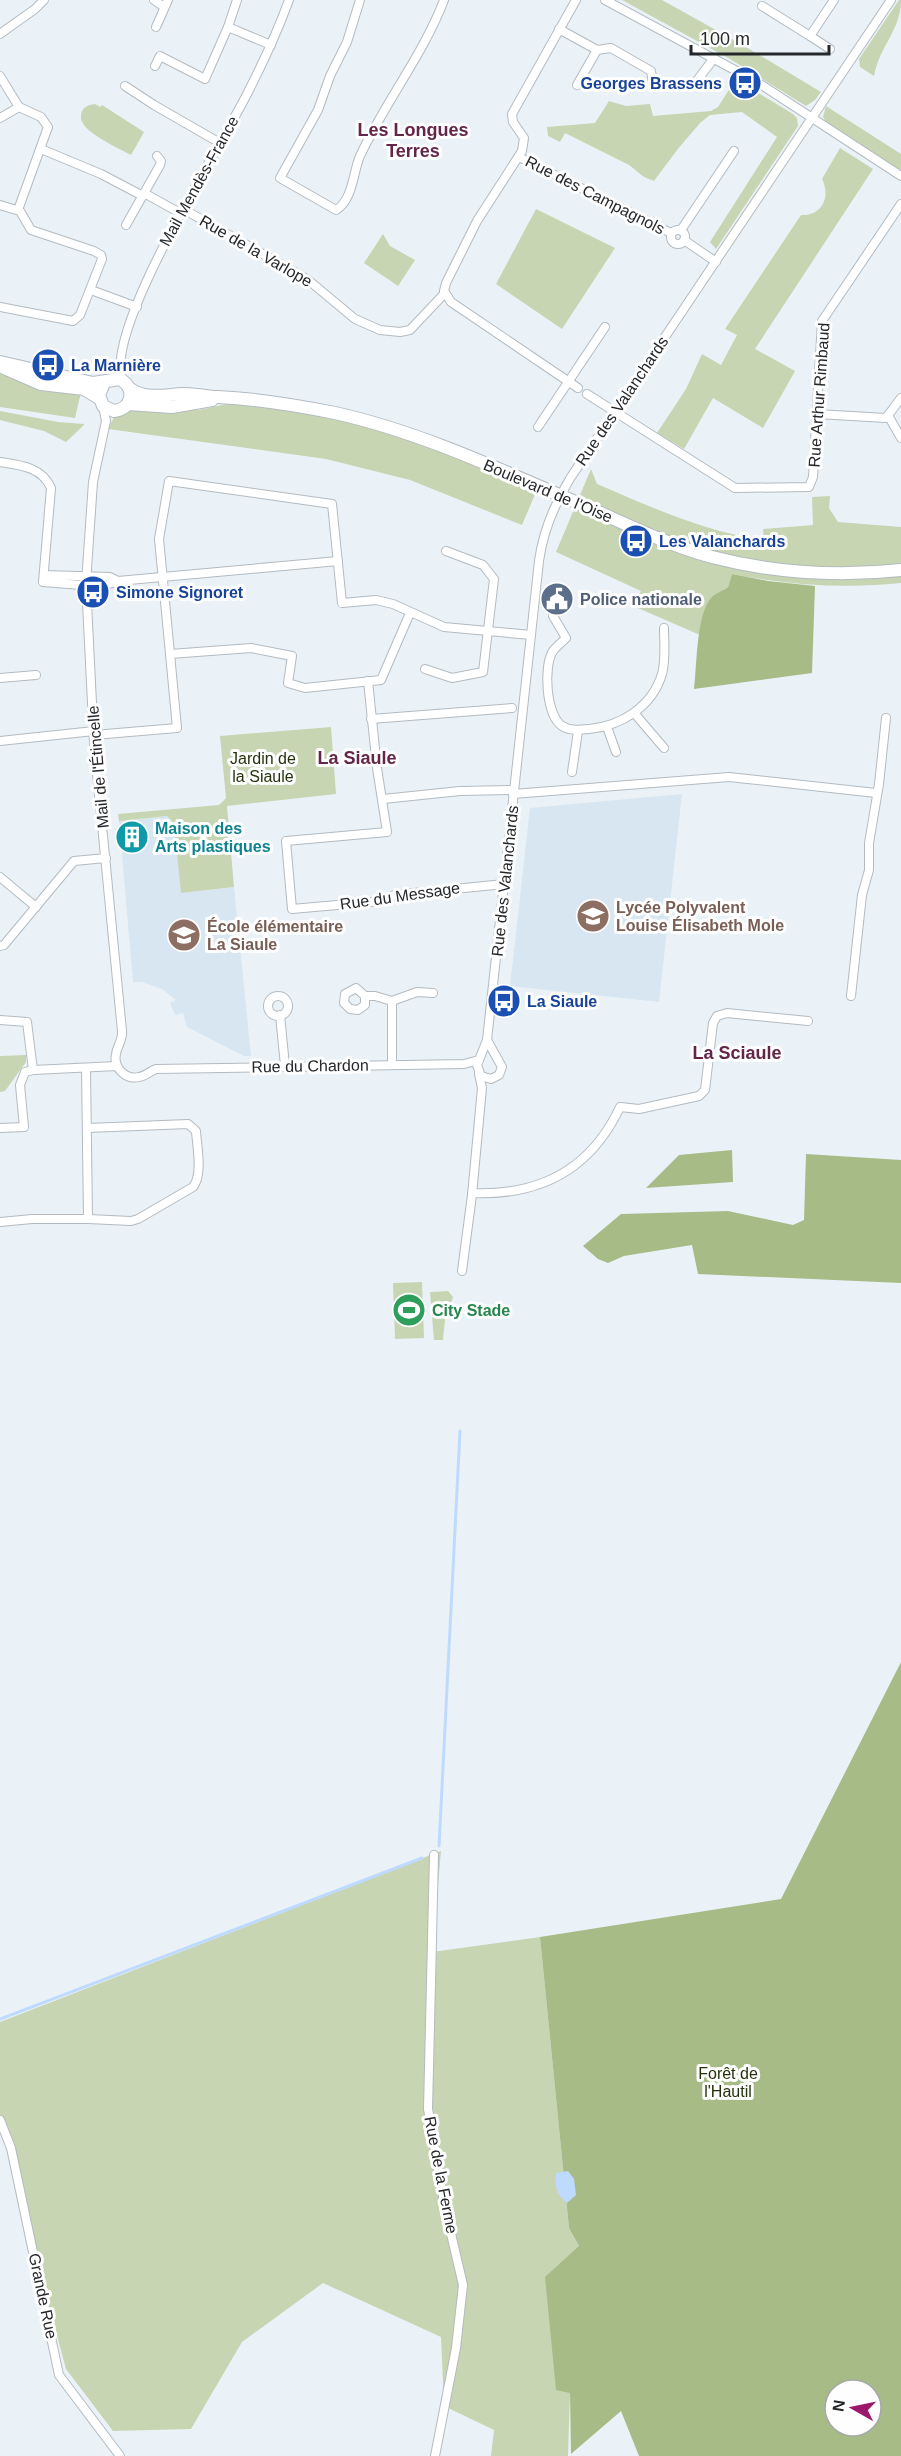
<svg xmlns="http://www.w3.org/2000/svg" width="901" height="2456" viewBox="0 0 901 2456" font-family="Arial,sans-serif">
<rect width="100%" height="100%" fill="#eaf2f8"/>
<g fill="#d7e6f1">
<path d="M682 794 659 1002 510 986 530 808Z"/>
<path d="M167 816 175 823 181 893 234 887 251 1056H244L187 1027 183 1013 175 1015 170 1003 176 1000 162 989 142 982H133L119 821Z"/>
</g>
<g fill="#c7d5b2">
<path d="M622 0H662L741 44 821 92 815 100 806 106 730 59Z"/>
<path d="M899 0H901C901 30 880 45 874 76L860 67 859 59Z"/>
<path d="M734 82 750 88 793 114 797 118 798 126 716 249 710 242 777 137 742 112 710 115 700 123 677 150 654 181 644 177 629 165 565 133 560 142 548 136 547 127 595 123 609 101 626 106 650 104 653 116 711 111 718 107Z"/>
<path d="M95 104 100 107 102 105 144 132 131 155C117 147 78 131 81 115 82 107 88 105 95 104Z"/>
<path d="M826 106 901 154V171L827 124 823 117Z"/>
<path d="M840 148 873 169 755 349 795 371 763 428 713 398 684 449 657 433 686 389 702 354 721 365 737 335 725 329 801 215C822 216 831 197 822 179Z"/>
<path d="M536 209 615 248 562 329 496 284Z"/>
<path d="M383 234 390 246 415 260 398 286 364 263Z"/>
<path d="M0 371 81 392 75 418 0 407Z"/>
<path d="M236 402C287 409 338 418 388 433 439 448 487 471 536 492L522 525 410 480 326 459 108 429 114 417 136 408 161 411 199 410Z"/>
<path d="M0 411 58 422 84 424V425L66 442 44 431 0 420Z"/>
<path d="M591 469 597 484C651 507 705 532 764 540L763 529 813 525 812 497 830 496 829 508 838 522 901 527V583C844 589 788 585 732 574L728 587C707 600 704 611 700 635L631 605 641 591 556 552Z"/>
<path d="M331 727 336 794 227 806 234 887 181 893 174 823 167 816 119 821 118 814 219 805 226 798 220 736Z"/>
<path d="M26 1055V1062L5 1091 0 1092V1056Z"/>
<path d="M422 1282 424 1338 395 1339 393 1283Z"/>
<path d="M448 1291 453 1297 451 1303 452 1315 445 1319 443 1340H434L430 1292Z"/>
<path d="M441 1851 432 1952 540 1937 569 2228 579 2246 570 2392 568 2456H491L494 2430 444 2406 441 2337 323 2283 242 2342 191 2429 113 2431 66 2369 0 2124V2022Z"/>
</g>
<g fill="#a7bb87" fill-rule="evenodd">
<path d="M732 574 768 581 815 586 812 673 694 689C697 666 696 613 712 597 716 593 723 591 728 587Z"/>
<path d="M732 1150 733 1182 646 1188 679 1155Z"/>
<path d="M806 1154 901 1160V1283L698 1274 692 1245 624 1256 608 1263 598 1259 583 1246 621 1214 728 1211 793 1225 804 1220Z"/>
<path d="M901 1662V2456H639L621 2411 571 2454 570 2393 556 2390 545 2277 579 2246 569 2228 540 1937 781 1899ZM835 2390H871V2426H835Z"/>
</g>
<path fill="#bfdaff" d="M568 2171 574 2179 576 2195 567 2203C556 2194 555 2187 556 2173Z"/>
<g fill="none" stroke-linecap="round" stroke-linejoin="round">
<g stroke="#bfdaff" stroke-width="3">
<path d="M439 1846 460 1431"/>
<path d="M0 2019 422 1858"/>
</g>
<g stroke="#b3bbc1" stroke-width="10">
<g id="minor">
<path d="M154 0 164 7"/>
<path d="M360 0 347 42 330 76 318 110 280 178 336 210C353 200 353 172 360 156 385 102 423 55 444 0"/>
<path d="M576 0 512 114 513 122 524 138 522 151 477 221 446 283 444 291 451 302 578 388"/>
<path d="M605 0 757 82 901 176"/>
<path d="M762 6 810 36 834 0"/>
<path d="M156 27 168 0"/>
<path d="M228 27 237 0"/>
<path d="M559 29 597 50"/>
<path d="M0 34 35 9 44 0"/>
<path d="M810 36 830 49"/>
<path d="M155 66 160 56 205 79 228 27 271 45"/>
<path d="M0 76 19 107 41 117 48 127 18 210"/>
<path d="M577 85 597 50 611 48 651 71 653 83 659 86 696 82 714 58"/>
<path d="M125 86 154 105 220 143"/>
<path d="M0 118 19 107"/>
<path d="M41 149 101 174 143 196"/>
<path d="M519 157 671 233"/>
<path d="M144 193 180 213"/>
<path d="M0 205 20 211 31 230 94 251 101 255 102 259 80 315 73 321 0 307"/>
<path d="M183 209 307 279 355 319 380 330 400 332 410 330 444 294"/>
<path d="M126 225 160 165 161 161 157 156"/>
<circle cx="678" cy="237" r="7"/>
<path d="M681 230 734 151"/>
<path d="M684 240 716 262"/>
<path d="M91 290 137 307"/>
<path d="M123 381C101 334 221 146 246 96 262 65 277 33 289 0"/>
<path d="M587 394 735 488 809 487 813 477 822 321 901 204"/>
<path d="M103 406 106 421 93 482 86 583 94 743 122 1031C123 1040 117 1046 116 1054 113 1068 126 1080 139 1077 146 1076 150 1071 156 1069L464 1064 479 1060"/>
<path d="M817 414 886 418 901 398"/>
<path d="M889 417 901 438"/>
<path d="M538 427 605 327"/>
<path d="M0 462C20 465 42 467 51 488L43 582C63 583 102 589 118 581L110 577 44 575"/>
<path d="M118 581 338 561"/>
<path d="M553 616 566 638C562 642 556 647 553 651 543 666 546 715 562 726 570 731 580 730 589 729 621 726 652 707 662 674 666 660 664 642 664 628"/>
<path d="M170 654 159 539 169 481 332 504 342 603 376 600 393 604 444 627 531 635"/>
<path d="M425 669 452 678 483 672 494 579 483 565 446 551"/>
<path d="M0 678 36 675"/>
<path d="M368 681 377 768 387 832 286 841 292 909 382 901 394 895 504 884"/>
<path d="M635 714 664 748"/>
<path d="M371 719 512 708"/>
<path d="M607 727 616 752"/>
<path d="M94 735 177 728 170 654 251 648 292 656 288 683 305 688 381 680 410 613"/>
<path d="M0 741 94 731"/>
<path d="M572 772 578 731"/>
<path d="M513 794 729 777 876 793"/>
<path d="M383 799 460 791 514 790"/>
<path d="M0 877 36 907"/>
<path d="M0 946 4 945 74 861 106 858"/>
<path d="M365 996V1005L358 1010 350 1009 344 1003 345 994 356 988 365 996H375L392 1001"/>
<path d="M851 996 862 895 869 870V843L879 784 886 718"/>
<circle cx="278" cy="1006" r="10"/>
<path d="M280 1015 285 1066"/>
<path d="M0 1020 27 1022 33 1070"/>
<path d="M487 1040 502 1067 499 1075 491 1079 481 1076 477 1065 487 1040 539 561C543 531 555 503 571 477L891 0"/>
<path d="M392 1064V1001L417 992 433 993"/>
<path d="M0 1128 24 1127 20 1085 25 1072 33 1070 117 1066"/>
<path d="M87 1128 188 1124 196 1131C197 1147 203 1175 193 1187L138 1219 131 1221 88 1219"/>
<path d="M472 1193C540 1196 591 1169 620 1107L639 1109 699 1096 705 1090 713 1023 717 1016 727 1013 808 1021"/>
<path d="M0 1222 32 1219H88L86 1068"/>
<path d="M462 1271 472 1195 482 1088 479 1074"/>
<path d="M434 1855 428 2109 445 2208 463 2285 456 2348 435 2456"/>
<path d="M0 2120 11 2148 59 2375 120 2456"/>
</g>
</g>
<g stroke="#b3bbc1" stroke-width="14">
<g id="secondary">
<path d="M0 362 93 383 120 379C136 388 133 409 114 411L103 406 99 395 104 383"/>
<path d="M4 368 41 384 84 389 99 398"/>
<path d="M129 388C145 400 164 395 182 394 194 393 206 397 218 397 258 399 296 405 335 413 425 433 509 474 594 510 632 527 671 546 712 557 774 573 837 577 901 570"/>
<path d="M128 404 172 407 212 400"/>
</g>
</g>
<use href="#minor" stroke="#fff" stroke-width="8"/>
<use href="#secondary" stroke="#fff" stroke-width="12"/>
</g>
<defs>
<g id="bus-disc" transform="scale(1.725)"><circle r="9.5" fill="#1a4fb4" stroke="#fefefe"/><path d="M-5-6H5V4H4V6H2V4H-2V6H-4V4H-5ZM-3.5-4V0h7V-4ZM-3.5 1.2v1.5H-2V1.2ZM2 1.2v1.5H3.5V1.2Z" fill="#fff"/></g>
<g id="civic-disc" transform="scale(1.725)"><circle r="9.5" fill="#5c6f8a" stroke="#fefefe"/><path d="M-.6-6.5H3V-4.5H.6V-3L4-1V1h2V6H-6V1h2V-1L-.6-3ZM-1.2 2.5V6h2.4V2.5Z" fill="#fff"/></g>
<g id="building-disc" transform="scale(1.725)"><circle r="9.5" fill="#0f9aa8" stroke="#fefefe"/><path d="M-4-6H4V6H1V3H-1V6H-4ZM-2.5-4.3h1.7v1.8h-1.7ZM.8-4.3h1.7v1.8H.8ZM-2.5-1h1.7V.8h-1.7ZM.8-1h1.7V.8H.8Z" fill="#fff"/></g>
<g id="school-disc" transform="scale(1.725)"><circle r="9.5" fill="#8d6e63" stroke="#fefefe"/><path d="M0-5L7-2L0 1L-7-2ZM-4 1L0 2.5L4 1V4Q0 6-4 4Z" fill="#fff"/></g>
<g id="stadium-disc" transform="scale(1.725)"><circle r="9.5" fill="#2e9e5b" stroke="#fefefe"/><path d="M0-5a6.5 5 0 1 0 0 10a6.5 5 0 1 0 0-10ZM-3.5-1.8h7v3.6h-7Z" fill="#fff"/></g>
</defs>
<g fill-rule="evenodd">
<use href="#bus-disc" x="745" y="83"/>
<use href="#bus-disc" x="48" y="365"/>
<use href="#bus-disc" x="636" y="541"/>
<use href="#bus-disc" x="93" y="592"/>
<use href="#civic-disc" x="557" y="599"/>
<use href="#building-disc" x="132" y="837"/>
<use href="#school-disc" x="593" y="916"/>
<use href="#school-disc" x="184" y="935"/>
<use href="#bus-disc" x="504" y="1001"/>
<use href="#stadium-disc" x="409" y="1310"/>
</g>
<g text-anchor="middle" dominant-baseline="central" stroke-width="6" stroke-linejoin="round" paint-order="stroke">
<g font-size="16" font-weight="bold" fill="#164399" stroke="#fefefe" text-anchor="start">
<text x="722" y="83" text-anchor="end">Georges Brassens</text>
<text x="71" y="365">La Marnière</text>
<text x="659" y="541">Les Valanchards</text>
<text x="116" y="592">Simone Signoret</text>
<text x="527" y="1001">La Siaule</text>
</g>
<g font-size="16" fill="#25272a" stroke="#fefefe">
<text transform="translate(199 181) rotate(-61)">Mail Mendès-France</text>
<text transform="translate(595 195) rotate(27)">Rue des Campagnols</text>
<text transform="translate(256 251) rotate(30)">Rue de la Varlope</text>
<text transform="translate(819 395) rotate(-86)">Rue Arthur Rimbaud</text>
<text transform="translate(622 401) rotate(-56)">Rue des Valanchards</text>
<text transform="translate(548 491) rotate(23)">Boulevard de l'Oise</text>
<text transform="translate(98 767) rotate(-95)">Mail de l'Étincelle</text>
<text transform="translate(505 881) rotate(-84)">Rue des Valanchards</text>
<text transform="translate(400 896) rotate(-8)">Rue du Message</text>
<text transform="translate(310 1066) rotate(-1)">Rue du Chardon</text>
<text transform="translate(441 2175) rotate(79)">Rue de la Ferme</text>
<text transform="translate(43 2296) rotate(78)">Grande Rue</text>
</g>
<g font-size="16" font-weight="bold" fill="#4e5e75" stroke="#fefefe" text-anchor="start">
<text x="580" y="599">Police nationale</text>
</g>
<g font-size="16" fill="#26320b" stroke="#fefefe">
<text x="263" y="758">Jardin de<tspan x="263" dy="18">la Siaule</tspan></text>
<text x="728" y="2073">Forêt de<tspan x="728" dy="18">l'Hautil</tspan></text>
</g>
<g font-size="16" font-weight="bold" fill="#0d838f" stroke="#fefefe" text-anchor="start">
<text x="155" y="828">Maison des<tspan x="155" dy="18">Arts plastiques</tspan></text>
</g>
<g font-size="16" font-weight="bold" fill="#785e54" stroke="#fefefe" text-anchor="start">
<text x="616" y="907">Lycée Polyvalent<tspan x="616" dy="18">Louise Élisabeth Mole</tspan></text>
<text x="207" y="926">École élémentaire<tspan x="207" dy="18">La Siaule</tspan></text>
</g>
<g font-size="16" font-weight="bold" fill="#27864d" stroke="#fefefe" text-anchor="start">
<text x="432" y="1310">City Stade</text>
</g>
<g font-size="18" font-weight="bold" fill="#632548" stroke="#fefefe">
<text x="413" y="130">Les Longues<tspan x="413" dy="21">Terres</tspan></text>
<text x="357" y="758">La Siaule</text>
<text x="737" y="1053">La Sciaule</text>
</g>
</g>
<g transform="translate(853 2408) rotate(279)"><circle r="28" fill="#fefefe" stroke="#a7a8a9" stroke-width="1.5"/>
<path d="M0-4.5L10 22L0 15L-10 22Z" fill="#9b186b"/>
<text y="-9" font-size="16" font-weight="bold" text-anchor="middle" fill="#25272a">N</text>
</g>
<path d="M691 45v9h138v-9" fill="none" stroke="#25272a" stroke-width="3"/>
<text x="700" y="45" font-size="18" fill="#25272a" stroke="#fefefe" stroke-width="4.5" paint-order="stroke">100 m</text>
</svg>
